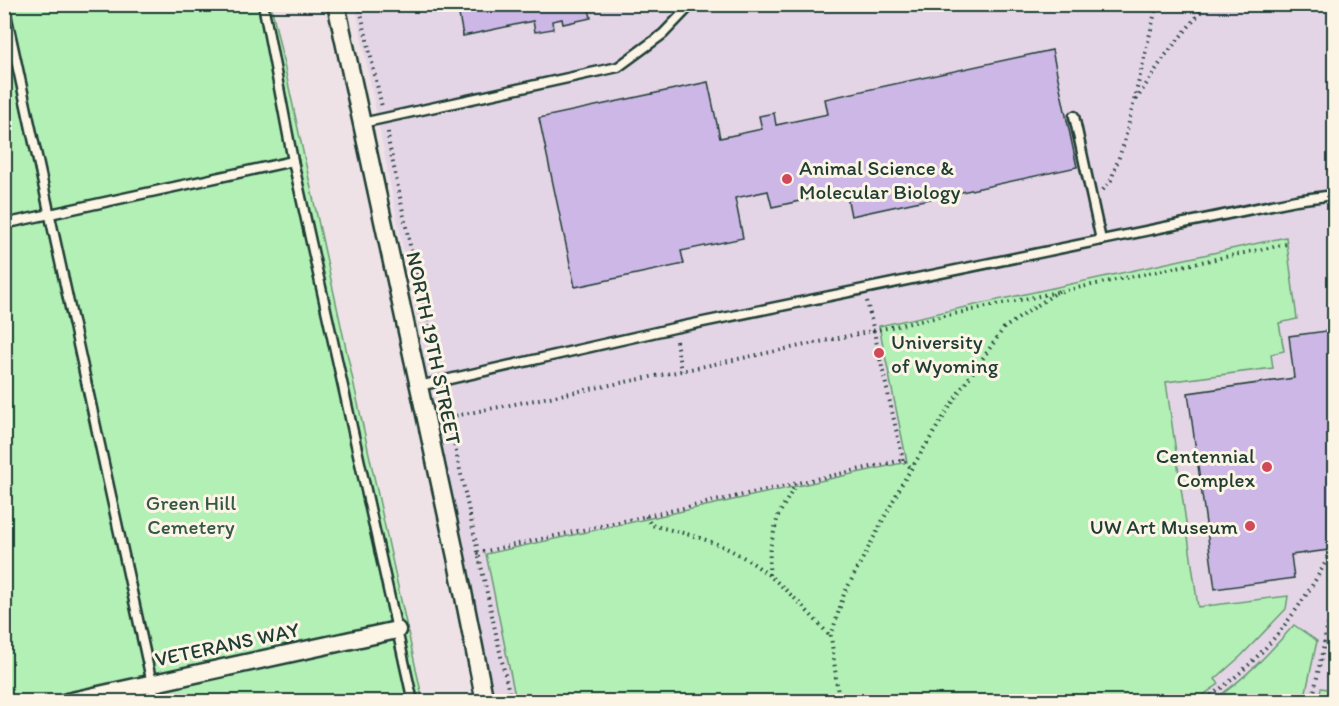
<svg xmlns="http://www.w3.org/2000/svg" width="1339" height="706" viewBox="0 0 1339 706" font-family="Itim,sans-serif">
<rect width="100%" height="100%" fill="#eee2e6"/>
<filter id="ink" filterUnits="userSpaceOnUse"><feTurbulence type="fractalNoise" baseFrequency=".0167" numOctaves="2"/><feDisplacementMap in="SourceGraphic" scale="12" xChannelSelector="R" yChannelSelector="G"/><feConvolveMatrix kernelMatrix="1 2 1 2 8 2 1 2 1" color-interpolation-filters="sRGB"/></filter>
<g filter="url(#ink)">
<path fill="#e4d5e6" d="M355 5H1334V701H492Z"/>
<g fill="#b3f0b6" stroke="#699675" stroke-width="1.5">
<path d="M4 5H271L423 701H5Z"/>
<path d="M1286 237 1297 319 1279 323 1284 351 1271 354 1273 368 1166 382 1198 607 1288 596 1286 609 1241 656 1215 679 1219 684 1194 701H516L486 554 907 462 879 326Z"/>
<path d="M1294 625 1317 641 1304 701H1212C1244 680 1269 653 1294 625Z"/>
<path d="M1321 688 1334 690V701H1319Z"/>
</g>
<g fill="#cdb7e7" stroke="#1f3d34" stroke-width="1.5">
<path d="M457 4H588L591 18 563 24 562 19 552 21 553 29 535 32 533 21 463 36Z"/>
<path d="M1052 50 1077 167 851 216 846 191 772 207 768 191 735 198 743 238 681 251 684 264 575 287 539 118 708 82 720 138 762 129 759 116 774 113 776 125 828 114 825 99Z"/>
<path d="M1334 330V541L1329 550 1291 555 1294 578 1215 589 1188 393 1294 378 1289 336Z"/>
</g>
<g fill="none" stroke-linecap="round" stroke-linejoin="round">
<g stroke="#1f3d34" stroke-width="13">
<g id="lane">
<path d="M263 4 293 161 413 702"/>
<path d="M4 5 156 702"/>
<path d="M1074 116 1101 240"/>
<path d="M362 123 618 67 663 34 687 9"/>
<path d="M4 224 293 161"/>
<path d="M419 386 674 328 1296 200 1334 195"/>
</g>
</g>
<g stroke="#1f3d34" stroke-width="21">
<g id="street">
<path d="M336 4 456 557 485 702"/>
<path d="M67 702 397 630"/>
</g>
</g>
<g stroke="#1f3d34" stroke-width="4" stroke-dasharray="1.5 4.5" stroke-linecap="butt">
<path d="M359 4 382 107"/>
<path d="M1136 100 1164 57 1207 4"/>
<path d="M388 132 389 144C405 219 418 294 441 367"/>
<path d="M1103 190 1111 180 1124 143 1157 4"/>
<path d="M867 301 903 460"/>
<path d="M676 341 681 371"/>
<path d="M446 392 445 402 511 702"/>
<path d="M444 418 681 371 1287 244"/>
<path d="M646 516 651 525C679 532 708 538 734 552 772 572 802 605 830 636"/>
<path d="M477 553 903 460 912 469"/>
<path d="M769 575 770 548 778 516 796 484"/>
<path d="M839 702 831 636 844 594 903 482 959 392 1004 328 1060 290"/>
<path d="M1201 702C1260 665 1303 608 1334 546"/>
<path d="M1312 702 1334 595"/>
</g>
<use href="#lane" stroke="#fcf5e5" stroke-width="8"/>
<use href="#street" stroke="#fcf5e5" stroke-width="16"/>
</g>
</g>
<g fill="#d1495b" stroke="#fcf5e5" stroke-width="2">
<circle cx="787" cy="179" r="6"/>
<circle cx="879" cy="353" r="6"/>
<circle cx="1267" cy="467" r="6"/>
<circle cx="1250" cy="526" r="6"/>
</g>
<g text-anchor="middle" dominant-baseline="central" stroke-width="6" stroke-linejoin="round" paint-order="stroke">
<g font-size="21" fill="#1f3d34" stroke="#fcf5e5" text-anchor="start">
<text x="799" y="167">Animal Science &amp;<tspan x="799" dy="24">Molecular Biology</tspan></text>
<text x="891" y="341">University<tspan x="891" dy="24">of Wyoming</tspan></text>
<text x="1255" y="455" text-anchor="end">Centennial<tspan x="1255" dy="24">Complex</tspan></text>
<text x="1238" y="526" text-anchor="end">UW Art Museum</text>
</g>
<g font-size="21" fill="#1f3d34" stroke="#fcf5e5">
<text transform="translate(434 348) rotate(78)">NORTH 19TH STREET</text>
<text transform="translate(227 644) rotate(-12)">VETERANS WAY</text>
</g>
<g font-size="21" fill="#355848" stroke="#fcf5e5">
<text x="191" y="502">Green Hill<tspan x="191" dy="24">Cemetery</tspan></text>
</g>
</g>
<rect width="1339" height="706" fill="none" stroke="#fcf5e5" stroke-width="24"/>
<rect x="12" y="12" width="1315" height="682" fill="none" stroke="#1f3d34" stroke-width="2" filter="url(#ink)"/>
</svg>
